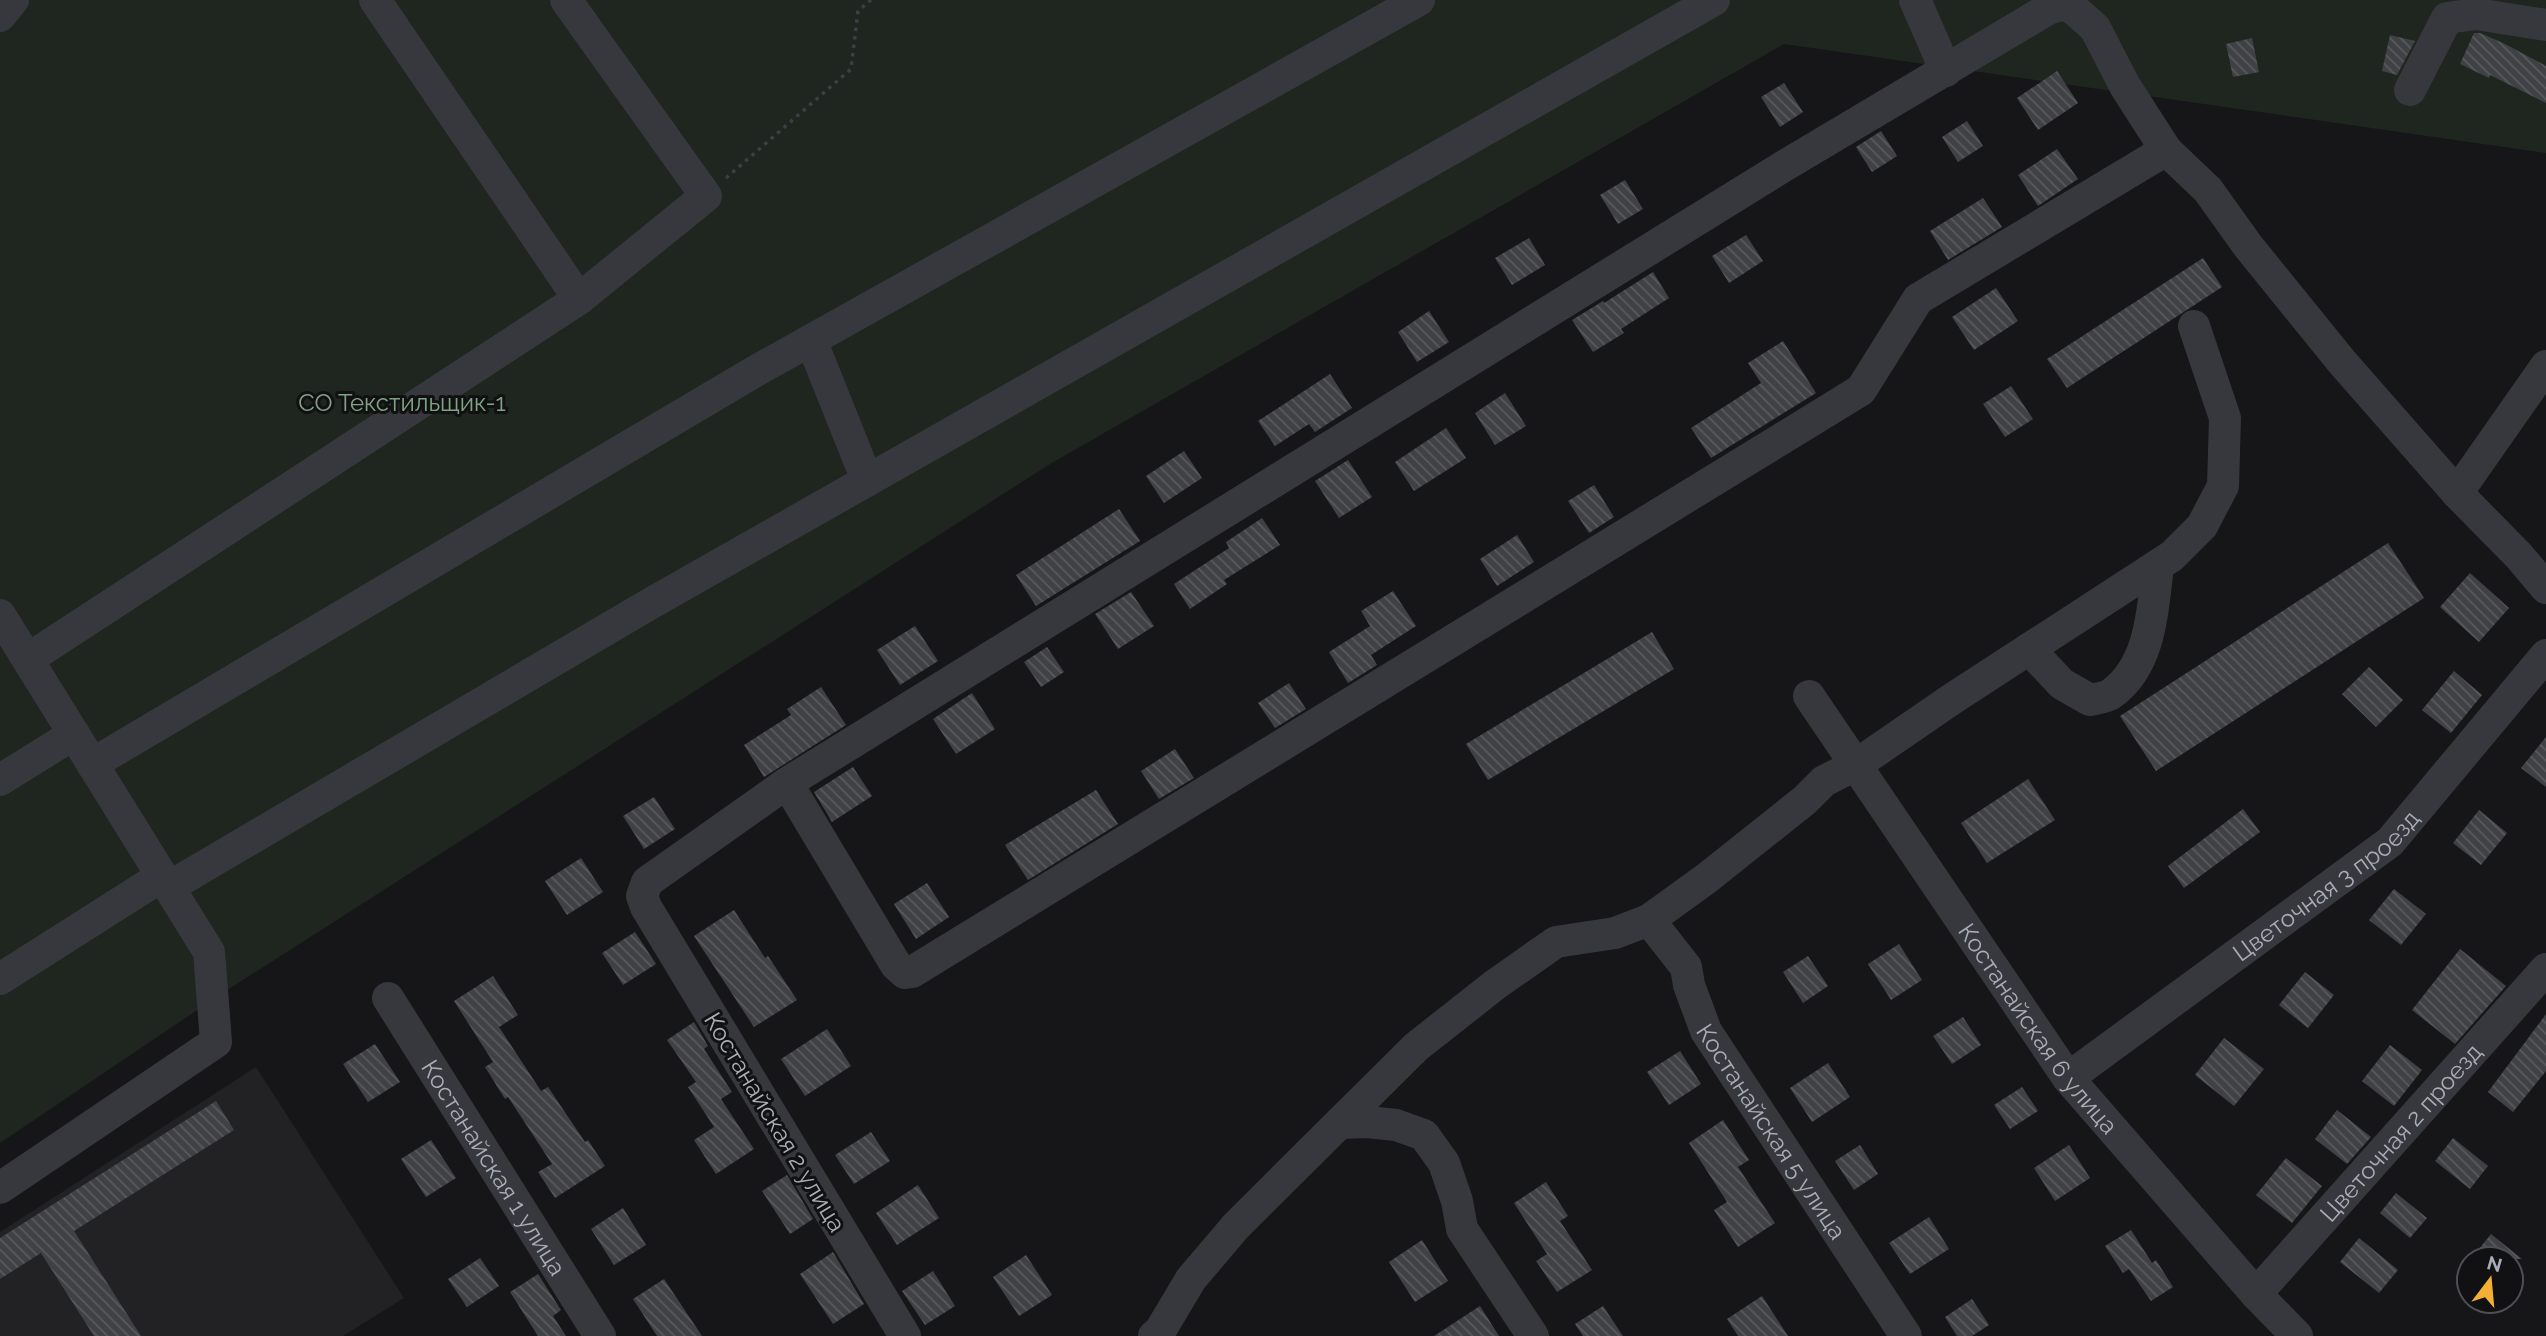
<svg xmlns="http://www.w3.org/2000/svg" width="2546" height="1336" viewBox="0 0 2546 1336" font-family="Raleway,sans-serif">
<defs>
<pattern id="building-back-hatch" width="6" height="6" patternUnits="userSpaceOnUse" patternTransform="scale(1.75)"><rect width="6" height="6" fill="#404145"/><path d="M-1 5l2 2M0 0l6 6M5-1l2 2" fill="none" stroke="#595a5e"/></pattern>
</defs>
<rect width="100%" height="100%" fill="#161618"/>
<path fill="#222225" d="M256 1067 404 1298 343 1336H0V1232Z"/>
<path fill="#1e261f" d="M0 0H2546V153L1784 44 1050 464 221 994 0 1143Z"/>
<g fill="url(#building-back-hatch)">
<path d="M2474 33H2480L2505 44 2546 66V103L2490 75 2489 78 2460 64Z"/>
<path d="M2390 35 2415 41 2397 75 2382 71Z"/>
<path d="M2252 38 2259 72 2233 77 2226 44Z"/>
<path d="M2057 71 2078 103 2038 130 2017 98Z"/>
<path d="M1784 83 1803 112 1780 127 1761 97Z"/>
<path d="M1967 121 1983 146 1958 162 1942 137Z"/>
<path d="M1881 131 1897 156 1872 172 1856 147Z"/>
<path d="M2057 149 2078 179 2038 206 2018 175Z"/>
<path d="M1625 180 1643 209 1618 224 1600 195Z"/>
<path d="M1983 198 2002 227 1948 260 1930 231Z"/>
<path d="M1746 235 1763 261 1729 283 1712 256Z"/>
<path d="M1529 238 1545 265 1512 285 1495 258Z"/>
<path d="M2203 258 2222 287 2067 388 2047 359Z"/>
<path d="M1653 272 1669 298 1621 329 1624 333 1593 352 1572 320 1603 301 1604 303Z"/>
<path d="M1996 288 2018 321 1974 350 1952 317Z"/>
<path d="M1429 311 1449 342 1417 362 1398 332Z"/>
<path d="M1783 341 1816 393 1711 458 1691 428 1761 383 1748 363Z"/>
<path d="M1330 374 1352 408 1315 432 1309 424 1275 446 1258 421Z"/>
<path d="M2011 386 2033 419 2005 437 1983 404Z"/>
<path d="M1505 393 1526 426 1495 445 1475 413Z"/>
<path d="M1446 428 1466 458 1414 491 1395 462Z"/>
<path d="M1184 451 1202 478 1164 503 1146 476Z"/>
<path d="M1348 460 1372 497 1339 518 1315 481Z"/>
<path d="M1594 485 1614 517 1589 533 1568 501Z"/>
<path d="M1119 509 1140 541 1036 606 1016 575Z"/>
<path d="M1262 518 1280 545 1224 580 1227 584 1190 609 1174 584 1229 548 1226 542Z"/>
<path d="M1517 535 1534 562 1497 586 1480 559Z"/>
<path d="M2388 543 2424 598 2156 771 2120 716Z"/>
<path d="M2470 573 2509 608 2479 642 2440 607Z"/>
<path d="M1393 591 1416 626 1371 655 1377 665 1348 683 1329 652 1370 626 1361 611Z"/>
<path d="M1131 592 1154 626 1118 649 1095 614Z"/>
<path d="M915 626 938 661 900 685 877 650Z"/>
<path d="M1652 632 1674 669 1488 780 1466 744Z"/>
<path d="M1047 647 1064 672 1041 687 1024 662Z"/>
<path d="M2369 667 2403 700 2376 727 2342 694Z"/>
<path d="M2454 671 2482 695 2451 733 2422 710Z"/>
<path d="M1289 683 1306 709 1275 728 1258 703Z"/>
<path d="M821 687 846 725 764 777 744 745 791 715 787 709Z"/>
<path d="M972 693 995 729 956 754 933 719Z"/>
<path d="M2546 737V787L2521 768Z"/>
<path d="M1175 749 1194 778 1159 799 1141 771Z"/>
<path d="M853 767 872 796 832 822 814 792Z"/>
<path d="M2028 779 2055 820 1987 863 1961 823Z"/>
<path d="M1096 790 1118 824 1028 880 1005 845Z"/>
<path d="M654 797 675 829 644 849 623 816Z"/>
<path d="M2243 809 2260 832 2184 888 2168 866Z"/>
<path d="M2479 810 2507 833 2481 865 2453 843Z"/>
<path d="M581 858 603 892 567 915 545 881Z"/>
<path d="M927 883 949 917 916 939 894 904Z"/>
<path d="M2394 889 2426 914 2401 945 2369 920Z"/>
<path d="M734 910 765 958 768 956 797 1000 754 1027 694 936Z"/>
<path d="M635 932 656 964 623 985 602 953Z"/>
<path d="M1899 944 1922 980 1891 1000 1868 964Z"/>
<path d="M2460 949 2506 986 2455 1044 2412 1010Z"/>
<path d="M1808 956 1828 986 1803 1003 1783 972Z"/>
<path d="M2305 972 2334 995 2308 1028 2279 1005Z"/>
<path d="M493 976 518 1015 499 1027 541 1091 548 1087 585 1142 588 1140 605 1166 555 1198 538 1172 552 1164 508 1097 505 1099 485 1067 493 1062 454 1001Z"/>
<path d="M2546 1014V1071L2513 1112 2488 1092Z"/>
<path d="M1963 1017 1981 1045 1952 1064 1933 1036Z"/>
<path d="M694 1022 708 1046 704 1049 732 1092 721 1099 754 1149 716 1174 694 1140 714 1127 688 1087 696 1082 667 1040Z"/>
<path d="M827 1029 851 1066 805 1096 781 1059Z"/>
<path d="M2224 1038 2264 1069 2234 1106 2195 1075Z"/>
<path d="M375 1044 400 1082 368 1102 343 1064Z"/>
<path d="M2390 1045 2422 1070 2394 1106 2362 1081Z"/>
<path d="M1680 1051 1701 1084 1669 1105 1647 1072Z"/>
<path d="M1828 1063 1850 1097 1812 1122 1790 1088Z"/>
<path d="M2022 1087 2038 1111 2010 1129 1994 1105Z"/>
<path d="M216 1101 234 1130 74 1231 141 1336H94L41 1253 0 1279V1238Z"/>
<path d="M2337 1110 2371 1137 2347 1164 2315 1139Z"/>
<path d="M1723 1120 1749 1160 1738 1167 1775 1223 1738 1247 1714 1210 1727 1202 1689 1143Z"/>
<path d="M871 1132 890 1161 854 1184 835 1155Z"/>
<path d="M2453 1138 2488 1166 2470 1189 2435 1161Z"/>
<path d="M431 1140 456 1178 426 1197 401 1159Z"/>
<path d="M1860 1145 1878 1174 1854 1190 1835 1161Z"/>
<path d="M2069 1145 2090 1178 2055 1201 2034 1168Z"/>
<path d="M2286 1158 2322 1186 2292 1223 2256 1195Z"/>
<path d="M787 1175 813 1219 790 1234 762 1191Z"/>
<path d="M1546 1182 1568 1216 1560 1221 1592 1270 1557 1292 1536 1261 1547 1254 1514 1203Z"/>
<path d="M918 1185 939 1218 897 1245 876 1213Z"/>
<path d="M2396 1193 2427 1218 2410 1238 2380 1213Z"/>
<path d="M623 1208 646 1245 614 1265 591 1229Z"/>
<path d="M1929 1217 1949 1249 1910 1274 1889 1243Z"/>
<path d="M2131 1230 2152 1263 2156 1260 2173 1287 2151 1301 2129 1269 2123 1273 2105 1246Z"/>
<path d="M2491 1234 2522 1259H2471Z"/>
<path d="M2359 1238 2398 1270 2379 1293 2340 1262Z"/>
<path d="M1422 1240 1448 1281 1415 1302 1389 1262Z"/>
<path d="M833 1252 864 1304 833 1324 800 1274Z"/>
<path d="M1026 1255 1052 1295 1019 1316 993 1277Z"/>
<path d="M480 1258 499 1286 467 1307 448 1279Z"/>
<path d="M933 1271 955 1306 925 1325 902 1291Z"/>
<path d="M538 1274 561 1310 553 1316 566 1336H538L510 1292Z"/>
<path d="M664 1279 702 1336H657L633 1299Z"/>
<path d="M1762 1296 1788 1336H1738L1727 1319Z"/>
<path d="M1972 1299 1989 1325 1972 1336H1957L1945 1317Z"/>
<path d="M1480 1306 1499 1336H1434Z"/>
<path d="M1603 1306 1623 1336H1583L1575 1324Z"/>
</g>
<g fill="none" stroke-linecap="round" stroke-linejoin="round">
<path stroke="#3d3f44" stroke-width="3.5" stroke-dasharray="3.5 5" stroke-linecap="butt" d="M726 178 851 69 858 11 871 0"/>
<g stroke="#37383d" stroke-width="32">
<path d="M375 0 579 299 706 196 566 0"/>
<path d="M1915 0 1946 71"/>
<path d="M0 16 13 0"/>
<path d="M2410 90 2447 18 2476 14 2546 25"/>
<path d="M811 340 867 480"/>
<path d="M2457 493 2546 366"/>
<path d="M0 615 209 952 216 1042 0 1188"/>
<path d="M2029 649 2062 684 2090 700C2097 698 2105 698 2111 694 2151 666 2153 609 2158 565"/>
<path d="M28 659 579 299"/>
<path id="s1" d="M1809 696 2068 1078 2256 1294 2297 1336"/>
<path d="M92 764 754 372 1419 0"/>
<path d="M0 780 74 734"/>
<path d="M787 783 896 965 905 973 912 972 1861 390 1918 299 2166 150"/>
<path d="M169 887 648 605 1714 0"/>
<path id="s2" d="M1649 920 1686 967 1689 985 1706 1031 1906 1336"/>
<path d="M0 979 162 876"/>
<path id="s3" d="M388 998 600 1336"/>
<path id="s4" d="M2068 1078 2390 842 2546 655"/>
<path d="M1340 1123 1367 1122 1396 1125 1424 1135 1444 1163 1457 1201 1462 1229 1533 1336"/>
<path id="s5" d="M2256 1294 2546 969"/>
<path d="M905 1336 646 907 642 896 647 882 787 783 1784 166 2048 9 2065 4 2076 11 2095 28 2125 86 2166 150 2208 190 2248 246 2342 362 2457 493 2519 556 2546 588"/>
<path d="M1154 1336 1160 1331 1191 1279 1236 1226 1416 1047 1496 984 1556 942 1615 933 1649 920 1707 878 1805 800 1824 781 1856 765 1952 699 2172 556 2202 526 2223 486 2225 418 2194 326"/>
</g>
</g>
<g text-anchor="middle" dominant-baseline="central" stroke-width="6" stroke-linejoin="round" paint-order="stroke">
<g font-size="24" fill="#7fa381" stroke="#111113">
<text x="402" y="402">СО Текстильщик-1</text>
</g>
<g font-size="24" fill="#a8adb8" stroke="#111113">
<text stroke="none"><textPath href="#s4" startOffset="322">Цветочная 3 проезд</textPath></text>
<text stroke="none"><textPath href="#s1" startOffset="404">Костанайская 6 улица</textPath></text>
<text transform="translate(775 1122) rotate(59)">Костанайская 2 улица</text>
<text stroke="none"><textPath href="#s2" startOffset="247">Костанайская 5 улица</textPath></text>
<text stroke="none"><textPath href="#s5" startOffset="217">Цветочная 2 проезд</textPath></text>
<text stroke="none"><textPath href="#s3" startOffset="200">Костанайская 1 улица</textPath></text>
</g>
</g>
<g transform="translate(2490 1280) rotate(16)"><circle r="33" fill="#111113" stroke="#4d4f55" stroke-width="2"/>
<path d="M0-5L12 26L0 18L-12 26Z" fill="#f2b134"/>
<text y="-10" font-size="19" font-weight="bold" text-anchor="middle" fill="#a8adb8">N</text>
</g>
</svg>
